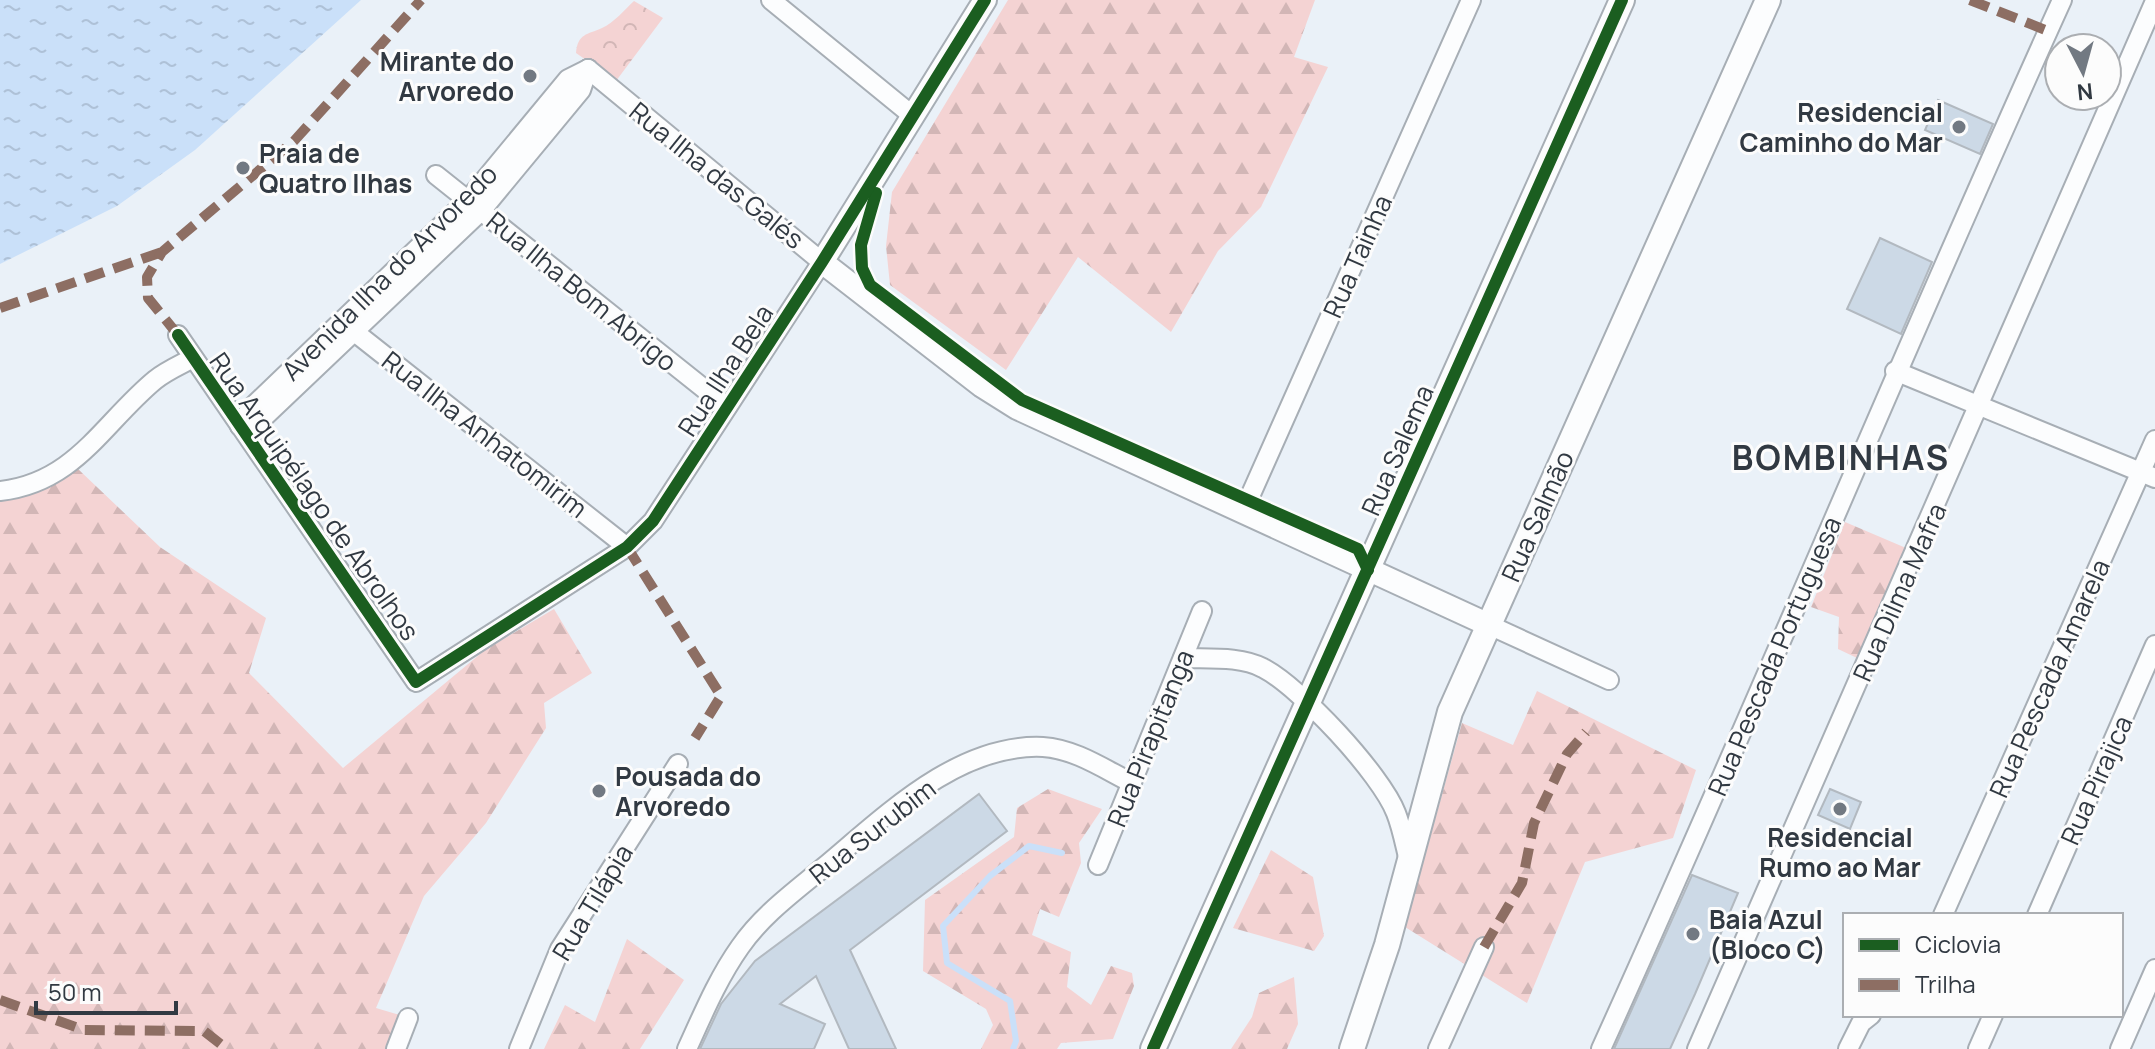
<svg xmlns="http://www.w3.org/2000/svg" width="2155" height="1049" viewBox="0 0 2155 1049" font-family="Manrope,sans-serif">
<defs>
<pattern id="forest-firs" width="22" height="20" patternUnits="userSpaceOnUse" patternTransform="scale(2)"><rect width="22" height="20" fill="#f4d3d3"/><path d="M5 1l3.5 6h-7zM16 11l3.5 6h-7z" fill="#d2b6b6"/></pattern>
<pattern id="park-crowns" width="20" height="18" patternUnits="userSpaceOnUse" patternTransform="scale(2)"><rect width="20" height="18" fill="#f4d3d3"/><path d="M2 6a3 3 0 1 1 6 0M12 15a3 3 0 1 1 6 0" fill="none" stroke="#d2b6b6"/></pattern>
<pattern id="water-ripples" width="26" height="14" patternUnits="userSpaceOnUse" patternTransform="scale(2)"><rect width="26" height="14" fill="#cae0f9"/><path d="M2 4q2-2 4 0t4 0M15 11q2-2 4 0t4 0" fill="none" stroke="#aec1d7"/></pattern>
</defs>
<rect width="100%" height="100%" fill="#eaf1f8"/>
<g fill="url(#forest-firs)">
<path d="M1008 0H1315L1294 57 1328 67 1261 207 1218 251 1171 332 1078 257 1006 370 890 285 886 246 892 192Z"/>
<path d="M78 469 160 547 266 618 249 673 343 768 485 650 554 609 592 673 544 703 546 728 486 823 424 896 376 1008 403 1016 390 1049H0V498L17 499Z"/>
<path d="M1845 522 1906 548 1857 658 1838 649 1839 617 1811 607Z"/>
<path d="M1537 691 1696 770 1673 838 1585 862 1527 1003 1405 927 1462 723 1513 745Z"/>
<path d="M1048 789 1102 809 1079 843 1081 863 1059 917 1040 909 1032 935 1071 952 1067 987 1091 1005 1111 966 1132 973 1134 986 1113 1039 1061 1043 1057 1049H981L993 1025 986 1009 923 971 925 900 1014 837 1017 808Z"/>
<path d="M1271 850 1313 877 1324 936 1314 951 1233 928Z"/>
<path d="M627 939 684 980 640 1049H544L565 1005 595 1022Z"/>
<path d="M1294 977 1298 1024 1287 1049H1231L1252 1017 1259 993Z"/>
</g>
<path fill="url(#park-crowns)" d="M634 1 663 18 616 81 576 53C578 33 587 35 602 28 614 23 625 9 634 1Z"/>
<path fill="url(#water-ripples)" d="M0 0H361L195 150 117 206 0 264Z"/>
<g fill="none" stroke-linecap="round" stroke-linejoin="round">
<path stroke="#cae0f9" stroke-width="6" d="M1013 1049 1016 1041 1010 1001 947 963 943 926 990 876 1029 846 1062 853"/>
</g>
<g fill="#ccd9e6" stroke="#b2b9c0" stroke-width="2">
<path d="M1938 100 1993 124 1980 154 1925 130Z"/>
<path d="M1880 238 1932 262 1901 334 1847 309Z"/>
<path d="M1830 789 1861 802 1850 829 1818 815Z"/>
<path d="M979 794 1007 831 850 950 896 1049H849L816 976 780 1004 825 1024 814 1049H700L721 1004 755 961Z"/>
<path d="M1692 875 1738 893 1695 994 1670 1049H1614Z"/>
</g>
<g fill="none" stroke-linecap="round" stroke-linejoin="round">
<g stroke="#a7aeb5" stroke-width="22">
<g id="minor">
<path d="M771 0 913 116"/>
<path d="M436 175 727 407"/>
<path d="M347 326 627 547"/>
<path d="M178 335 416 682 627 547 653 521 822 262 588 69"/>
<path d="M1895 371 2155 478"/>
<path d="M240 426 261 420 481 211 581 90 588 69"/>
<path d="M240 426 250 409 468 200 568 79 588 69"/>
<path d="M0 491C75 483 103 423 155 380 166 371 180 365 193 358"/>
<path d="M1243 512 1471 0"/>
<path d="M1489 625 1609 680"/>
<path d="M1183 658C1208 659 1241 656 1263 668 1300 687 1381 774 1396 813 1402 828 1405 845 1409 861"/>
<path d="M1098 865 1202 611"/>
<path d="M1943 915 2155 440"/>
<path d="M2037 915 2155 645"/>
<path d="M396 1049 408 1018"/>
<path d="M519 1049 560 949 678 764"/>
<path d="M687 1049C703 1014 718 978 740 947 762 915 794 892 824 867 884 817 958 743 1043 747 1075 749 1104 769 1132 783"/>
<path d="M1438 1049 1484 947"/>
<path d="M1601 1049C1759 701 1904 348 2062 0"/>
<path d="M1697 1049 2155 1"/>
<path d="M1848 1049 1861 1023 1871 1015"/>
<path d="M1978 1049 1993 1015"/>
<path d="M2120 1049 2155 969"/>
</g>
</g>
<g stroke="#a7aeb5" stroke-width="26">
<path id="tertiary" d="M985 0 822 262 982 386 1017 408 1489 625"/>
</g>
<g stroke="#a7aeb5" stroke-width="28">
<g id="secondary">
<path d="M1153 1049 1622 0"/>
<path d="M1352 1049 1387 945 1450 712 1768 0"/>
</g>
</g>
<use href="#minor" stroke="#fcfdfe" stroke-width="18"/>
<use href="#tertiary" stroke="#fcfdfe" stroke-width="22"/>
<use href="#secondary" stroke="#fcfdfe" stroke-width="24"/>
<g stroke="#8d6e63" stroke-width="10" stroke-dasharray="20 10" stroke-linecap="butt">
<path d="M1970 0 2048 31"/>
<path d="M0 308 162 252"/>
<path d="M178 335 148 298 147 277 162 252 294 141 421 0"/>
<path d="M627 547 721 696 695 738"/>
<path d="M1484 947 1522 883 1534 823 1567 754 1586 732"/>
<path d="M0 1000 84 1030 204 1031 227 1049"/>
</g>
<g stroke="#fcfcfc" stroke-width="17">
<g id="cycleway">
<path d="M876 193 861 245 862 268 870 285 1022 400 1358 549 1368 570"/>
<path d="M178 335 416 682 627 547 653 521 822 262 985 0"/>
<path d="M1153 1049 1622 0"/>
</g>
</g>
<use href="#cycleway" stroke="#1b5e20" stroke-width="12"/>
</g>
<g fill="#727982" stroke="#fcfcfc" stroke-width="3">
<circle cx="530" cy="76" r="8"/>
<circle cx="1959" cy="127" r="8"/>
<circle cx="243" cy="168" r="8"/>
<circle cx="599" cy="791" r="8"/>
<circle cx="1840" cy="809" r="8"/>
<circle cx="1693" cy="934" r="8"/>
</g>
<g text-anchor="middle" dominant-baseline="central" stroke-width="6" stroke-linejoin="round" paint-order="stroke">
<g font-size="26" font-weight="bold" fill="#313942" stroke="#fcfcfc" text-anchor="start">
<text x="514" y="61" text-anchor="end">Mirante do<tspan x="514" dy="30">Arvoredo</tspan></text>
<text x="1943" y="112" text-anchor="end">Residencial<tspan x="1943" dy="30">Caminho do Mar</tspan></text>
<text x="259" y="153">Praia de<tspan x="259" dy="30">Quatro Ilhas</tspan></text>
<text x="615" y="776">Pousada do<tspan x="615" dy="30">Arvoredo</tspan></text>
<text x="1840" y="837" text-anchor="middle">Residencial<tspan x="1840" dy="30">Rumo ao Mar</tspan></text>
<text x="1709" y="919">Baia Azul<tspan x="1709" dy="30">(Bloco C)</tspan></text>
</g>
<g font-size="26" fill="#313942" stroke="#fcfcfc">
<text transform="translate(717 175) rotate(39)">Rua Ilha das Galés</text>
<text transform="translate(1357 256) rotate(-66)">Rua Tainha</text>
<text transform="translate(389 272) rotate(-45)">Avenida Ilha do Arvoredo</text>
<text transform="translate(582 291) rotate(39)">Rua Ilha Bom Abrigo</text>
<text transform="translate(725 370) rotate(-57)">Rua Ilha Bela</text>
<text transform="translate(485 434) rotate(38)">Rua Ilha Anhatomirim</text>
<text transform="translate(1397 450) rotate(-66)">Rua Salema</text>
<text transform="translate(315 496) rotate(55)">Rua Arquipélago de Abrolhos</text>
<text transform="translate(1537 516) rotate(-66)">Rua Salmão</text>
<text transform="translate(1899 592) rotate(-66)">Rua Dilma Mafra</text>
<text transform="translate(1774 656) rotate(-67)">Rua Pescada Portuguesa</text>
<text transform="translate(2049 678) rotate(-66)">Rua Pescada Amarela</text>
<text transform="translate(1150 738) rotate(-68)">Rua Pirapitanga</text>
<text transform="translate(2096 780) rotate(-66)">Rua Pirajica</text>
<text transform="translate(872 831) rotate(-38)">Rua Surubim</text>
<text transform="translate(592 902) rotate(-59)">Rua Tilápia</text>
</g>
<g font-size="34" font-weight="bold" letter-spacing="2" fill="#313942" stroke="#fcfcfc">
<text x="1841" y="457">BOMBINHAS</text>
</g>
</g>
<rect x="1843" y="913" width="280" height="104" fill="#fcfcfc" stroke="#abaeb2" stroke-width="2"/>
<rect x="1859" y="939" width="40" height="12" fill="#1b5e20" stroke="#abaeb2" stroke-width="2"/>
<text x="1915" y="953" font-size="24" fill="#313942">Ciclovia</text>
<rect x="1859" y="979" width="40" height="12" fill="#8d6e63" stroke="#abaeb2" stroke-width="2"/>
<text x="1915" y="993" font-size="24" fill="#313942">Trilha</text>
<g transform="translate(2083 72) rotate(174)"><circle r="38" fill="#fcfcfc" stroke="#abaeb2" stroke-width="2"/>
<path d="M0-6L14 30L0 20L-14 30Z" fill="#727982"/>
<text y="-12" font-size="22" font-weight="bold" text-anchor="middle" fill="#313942">N</text>
</g>
<path d="M36 1001v12h140v-12" fill="none" stroke="#313942" stroke-width="4"/>
<text x="48" y="1001" font-size="24" fill="#313942" stroke="#fcfcfc" stroke-width="6" paint-order="stroke">50 m</text>
</svg>
